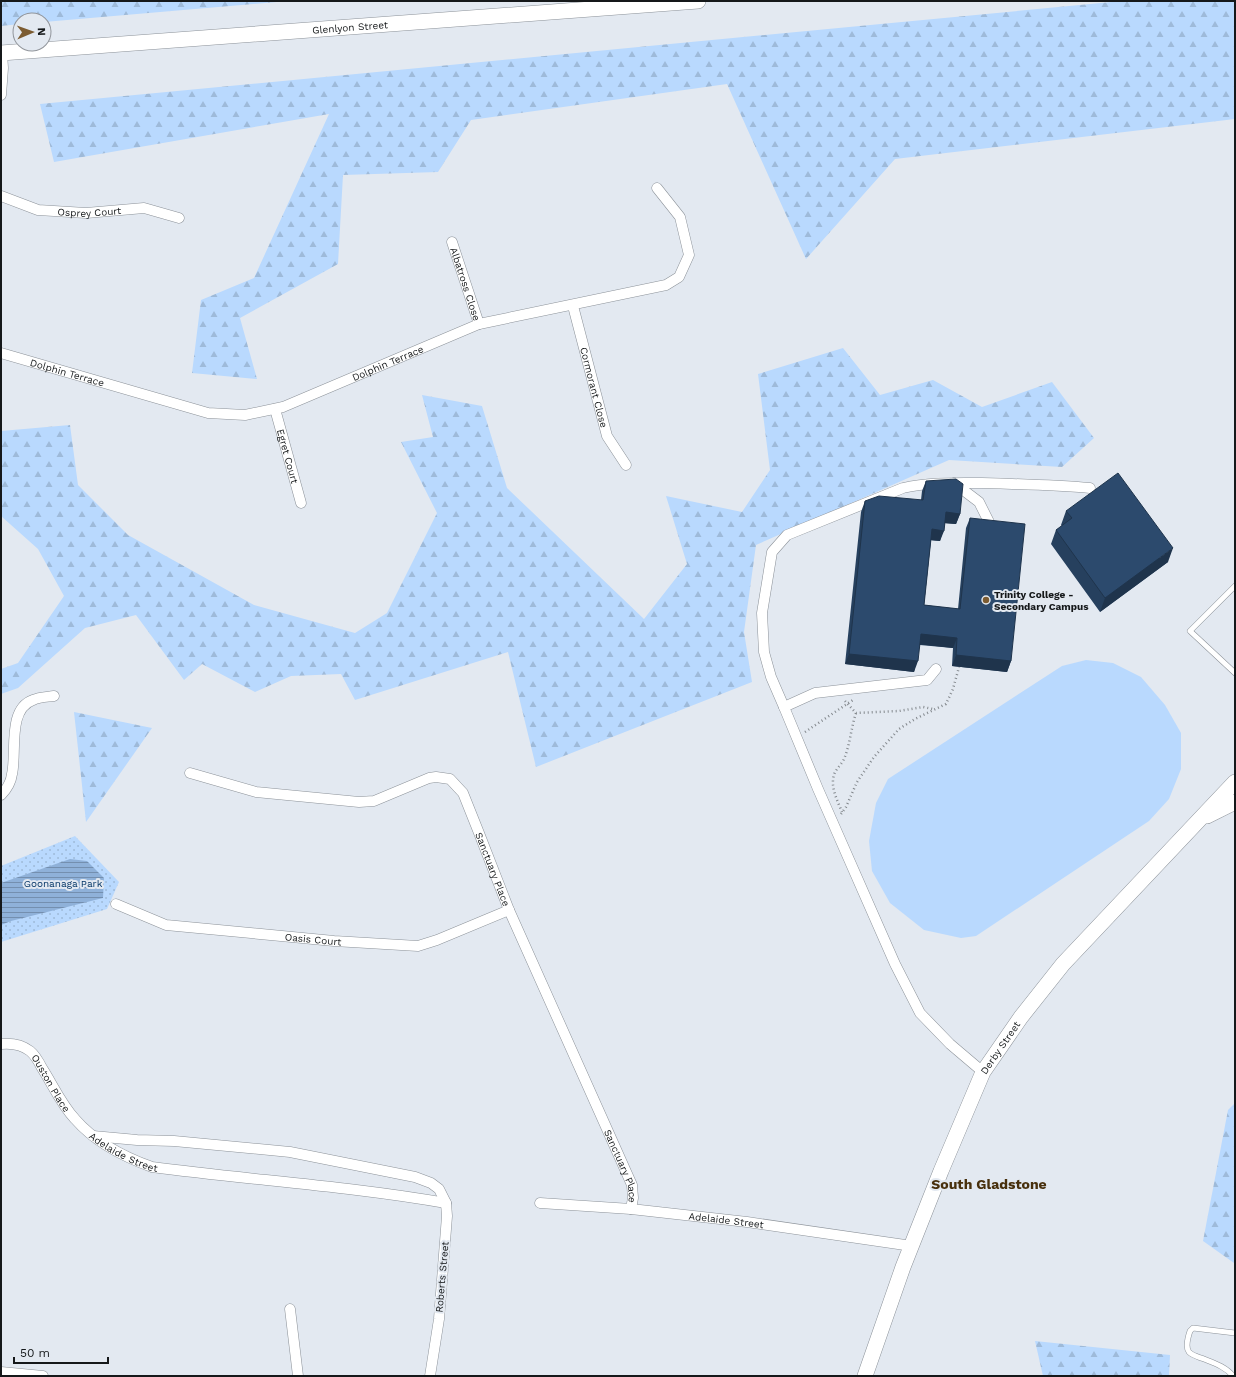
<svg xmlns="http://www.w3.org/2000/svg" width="1236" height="1377" viewBox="0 0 1236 1377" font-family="'Work Sans',sans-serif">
<defs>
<pattern id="forest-firs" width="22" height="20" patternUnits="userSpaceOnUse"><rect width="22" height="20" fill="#b9d9fe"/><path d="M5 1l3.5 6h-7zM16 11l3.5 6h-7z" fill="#9ebad9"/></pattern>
<pattern id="park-dots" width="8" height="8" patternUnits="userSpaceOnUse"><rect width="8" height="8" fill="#b9d9fe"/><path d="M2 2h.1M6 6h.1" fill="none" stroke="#9ebad9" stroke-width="1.8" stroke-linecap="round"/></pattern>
<pattern id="water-rules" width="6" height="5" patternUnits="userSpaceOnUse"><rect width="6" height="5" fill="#8fb1d9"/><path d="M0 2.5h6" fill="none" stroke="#748faf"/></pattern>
</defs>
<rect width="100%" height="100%" fill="#e3e9f1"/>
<g fill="url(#forest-firs)">
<path d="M1 1H288L44 22V20H20V24L1 26Z"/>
<path d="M1122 1H1235V119L895 159 806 259 727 84 471 120 438 172 343 175 338 264 240 318 257 379 192 373 201 300 254 278 329 114 54 162 40 104Z"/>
<path d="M843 348 880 395 933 380 982 407 1052 382 1094 438 1062 467 949 460 756 545 744 632 752 682 536 767 508 652 355 700 341 674 291 676 255 692 202 664 184 680 136 615 85 628 18 688 1 694V669L18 663 64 596 38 549 1 516V431L70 425 78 485 128 535 254 605 355 633 387 613 437 513 401 442 433 437 422 395 482 406 507 488 644 619 687 564 666 496 742 512 770 470 758 374Z"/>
<path d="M74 712 152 728 86 822Z"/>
<path d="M1235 1103V1261L1234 1263 1203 1241 1228 1110Z"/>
<path d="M1035 1341 1170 1355 1169 1376H1043Z"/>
</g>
<path fill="url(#park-dots)" d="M75 836 119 882 107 909 1 942V866Z"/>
<path fill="#b9d9fe" d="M1086 660 1113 663 1141 677 1165 705 1181 733V769L1169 799 1149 821 976 936 961 938 924 930 890 903 872 871 869 841 876 803 888 779 1062 666Z"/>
<path fill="url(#water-rules)" d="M70 859 87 861 104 878 103 898 11 921 1 925V883Z"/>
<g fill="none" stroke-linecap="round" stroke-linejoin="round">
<g stroke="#8c9299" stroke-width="6">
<g id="service">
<path d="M1235 586 1190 631 1235 673"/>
<path d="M1233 1376C1226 1367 1214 1363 1204 1359 1199 1357 1193 1356 1189 1352 1185 1347 1188 1337 1190 1331L1193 1328 1235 1333"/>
</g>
</g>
<g stroke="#8c9299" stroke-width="11">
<g id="minor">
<path d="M1 95 3 68 2 53"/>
<path id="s1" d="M1 196 38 210 86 213 144 208 179 218"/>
<path id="s2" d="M452 242 479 324"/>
<path id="s3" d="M573 306 607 436 626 465"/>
<path id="s4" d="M1 353 208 413 245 415 283 407 479 324 666 285 679 277 689 255 680 217 657 188"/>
<path id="s5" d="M275 409 301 503"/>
<path d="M954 483 979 502 989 522"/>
<path d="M936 669 927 680 815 693 784 707 818 789 895 964 920 1013 950 1044 983 1072"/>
<path d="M784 707 771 677 764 652 762 613 772 552 787 535 903 488C929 482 956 483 982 483 1018 484 1054 485 1090 488"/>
<path id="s6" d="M190 773 256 792 359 802 374 801 429 778 436 777 450 779 463 793 479 833 509 910 632 1185 633 1198 631 1209"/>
<path d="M1 795C7 789 11 782 12 774 17 753 7 709 33 700 39 697 47 697 54 696"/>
<path id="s7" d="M116 904 166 925 334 941 418 946 437 940 509 910"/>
<path id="s8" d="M1 1044C11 1043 21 1044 30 1051 35 1055 39 1062 42 1068 53 1085 61 1104 75 1119 95 1142 124 1157 152 1167 250 1180 349 1186 446 1203"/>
<path d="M93 1136 137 1140 174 1141 290 1152 415 1177 431 1183 439 1189 446 1203 447 1216 439 1319 430 1376"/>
<path id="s9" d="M540 1203 631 1209 747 1222 912 1246"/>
<path d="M290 1309 298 1376"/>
<path d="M1 1372 43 1376"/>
</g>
</g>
<g stroke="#8c9299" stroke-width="16">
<g id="secondary">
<path id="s10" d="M1 53 698 1"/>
<path d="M1207 816 1235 802"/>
<path id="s11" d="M865 1376 903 1267 941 1171 983 1072 1021 1017 1063 964 1235 782"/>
</g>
</g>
<g stroke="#84898e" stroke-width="2.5" stroke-dasharray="1 3" stroke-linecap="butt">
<path d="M845 701 856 713 899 711 923 707 933 709"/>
<path d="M805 732 853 700"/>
<path d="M842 812C838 802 830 787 834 775 835 770 841 765 844 759 850 745 851 728 856 713"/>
<path d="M841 814 846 807 857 782 874 757 899 729 915 719 946 704 953 689 959 667"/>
</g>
<use href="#service" stroke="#fff" stroke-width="5"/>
<use href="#minor" stroke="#fff" stroke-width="10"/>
<use href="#secondary" stroke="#fff" stroke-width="15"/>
</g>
<g fill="#26405e">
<path d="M926 481 960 514 956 524 945 523 940 541 931 540 924 605 958 609 966 528 970 518 1011 661 1007 672 952 666 953 648 920 645 914 672 845 664 861 512 865 501 921 500 922 491Z"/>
<path d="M1066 511 1168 562 1100 612 1051 544 1056 530 1062 526 1061 525Z"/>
</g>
<g fill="#1f344c">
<path d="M946 512 960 514 956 524 942 523Z"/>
<path d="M932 529 944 531 940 541 928 540Z"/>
<path d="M1173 548 1168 562 1100 612 1105 598Z"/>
<path d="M921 634 957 638 953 648 917 644Z"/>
<path d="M849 654 918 661 914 672 845 664Z"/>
<path d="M956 655 1011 661 1007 672 952 666Z"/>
</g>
<g fill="#2c4a6d" stroke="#1f344c">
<path d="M1118 473 1173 548 1105 598 1056 530 1072 518 1066 511Z"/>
<path d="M956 479 963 484 960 514 946 512 944 531 932 529 924 605 960 609 970 518 1025 524 1011 661 956 655 957 638 921 634 918 661 849 654 865 501 879 496 923 500 926 481Z"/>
</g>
<circle fill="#7c5c32" stroke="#e3e9f1" stroke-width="1.5" cx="986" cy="600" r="4"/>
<g text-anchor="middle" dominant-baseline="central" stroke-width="4" stroke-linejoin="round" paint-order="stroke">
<g font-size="10" fill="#15181a" stroke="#e3e9f1">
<text stroke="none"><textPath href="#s10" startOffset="350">Glenlyon Street</textPath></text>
<text stroke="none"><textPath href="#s1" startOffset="91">Osprey Court</textPath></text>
<text stroke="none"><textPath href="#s2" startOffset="44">Albatross Close</textPath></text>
<text stroke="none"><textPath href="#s4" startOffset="405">Dolphin Terrace</textPath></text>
<text stroke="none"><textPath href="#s4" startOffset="69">Dolphin Terrace</textPath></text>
<text stroke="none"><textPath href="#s3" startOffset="84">Cormorant Close</textPath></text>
<text stroke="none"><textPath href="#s5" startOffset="49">Egret Court</textPath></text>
<text stroke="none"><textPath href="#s6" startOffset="369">Sanctuary Place</textPath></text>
<text stroke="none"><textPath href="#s7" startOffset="202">Oasis Court</textPath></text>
<text stroke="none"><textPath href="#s11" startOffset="356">Derby Street</textPath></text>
<text stroke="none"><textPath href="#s8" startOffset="69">Ouston Place</textPath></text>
<text stroke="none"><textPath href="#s8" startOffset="172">Adelaide Street</textPath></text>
<text stroke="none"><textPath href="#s6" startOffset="693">Sanctuary Place</textPath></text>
<text stroke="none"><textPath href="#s9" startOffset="187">Adelaide Street</textPath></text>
<text transform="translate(442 1277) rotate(-85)">Roberts Street</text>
</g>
<g font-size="10" font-weight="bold" fill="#15181a" stroke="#e3e9f1" text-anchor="start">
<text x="994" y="594">Trinity College -<tspan x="994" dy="12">Secondary Campus</tspan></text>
</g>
<g font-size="10" fill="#003364" stroke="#e3e9f1">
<text x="63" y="883">Goonanaga Park</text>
</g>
<g font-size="14" font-weight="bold" fill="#48300d" stroke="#e3e9f1">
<text x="989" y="1184">South Gladstone</text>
</g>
</g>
<rect width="1236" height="1377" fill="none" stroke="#15181a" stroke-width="4"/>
<g transform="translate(32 32) rotate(88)"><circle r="19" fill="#e3e9f1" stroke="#91959b"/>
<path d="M0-3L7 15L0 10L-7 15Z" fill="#7c5c32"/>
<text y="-6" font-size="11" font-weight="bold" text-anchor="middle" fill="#15181a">N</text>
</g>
<path d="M14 1357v6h94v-6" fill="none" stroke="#15181a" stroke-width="2"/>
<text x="20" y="1357" font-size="12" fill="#15181a" stroke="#e3e9f1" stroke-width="3" paint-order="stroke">50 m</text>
</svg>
